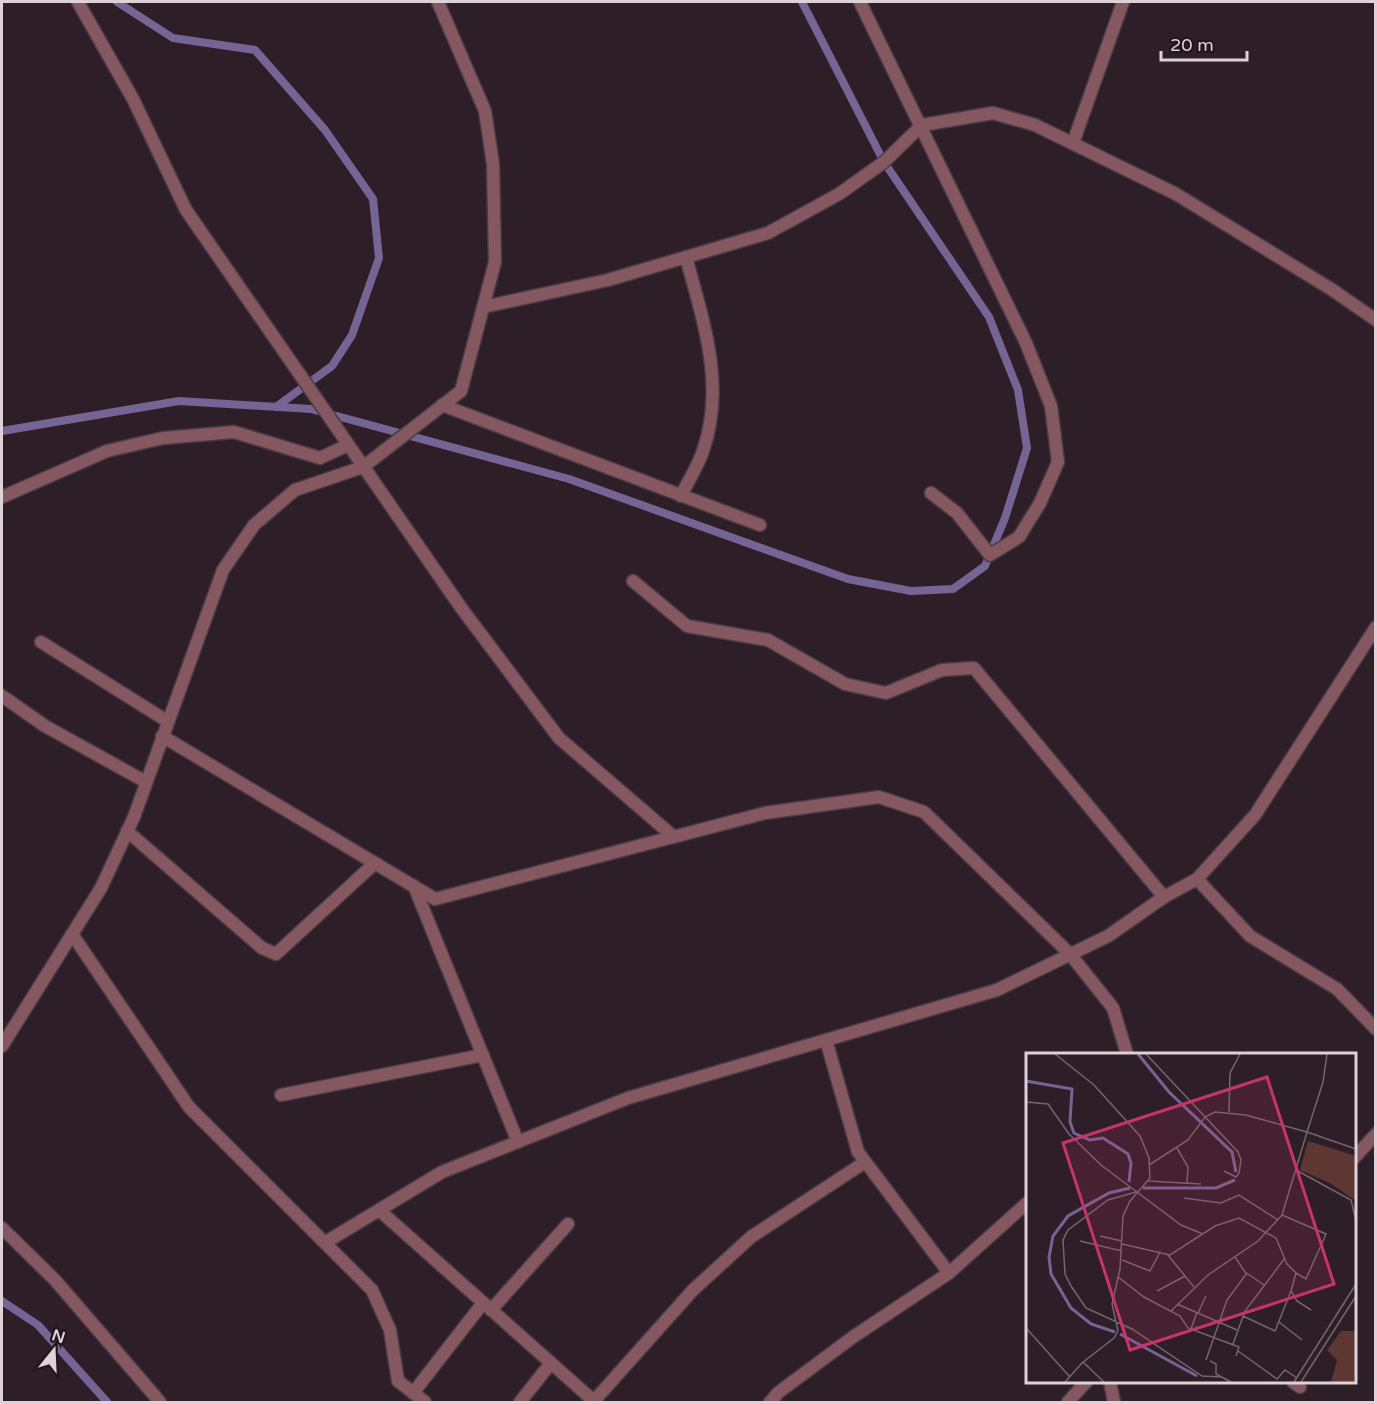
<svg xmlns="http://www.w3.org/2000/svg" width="1377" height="1404" viewBox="0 0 1377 1404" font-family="'Varela Round',sans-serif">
<rect width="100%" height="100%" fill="#2e1e27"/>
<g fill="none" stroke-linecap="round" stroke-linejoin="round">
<g stroke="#766495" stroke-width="8">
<path d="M117 2 173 38 255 50 325 130 373 199 379 258 352 335 332 366 276 407"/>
<path d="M2 431 179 401 311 409 569 479 848 579 911 591 953 589 985 566 1005 518 1027 448 1018 390 989 317 884 162 802 2"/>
<path d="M2 1301 38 1325 107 1402"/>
</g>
<g stroke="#4a3b43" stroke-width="15">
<g id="street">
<path d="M78 2 133 99 186 210 462 609 559 738 674 837"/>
<path d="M860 2 1026 343 1051 406 1058 462 1040 503 1019 537 990 555 957 513 931 493"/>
<path d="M1073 143 1123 2"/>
<path d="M483 307 608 280 768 233 839 194 884 162 922 125 993 113 1035 125 1176 194 1331 289 1376 320"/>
<path d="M442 405 760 525"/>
<path d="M681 496C688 481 698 466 703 451 726 385 703 321 686 257"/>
<path d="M2 497 107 451 163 438 234 432 320 458 348 445"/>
<path d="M633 581 687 626 768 640 845 684 886 693 942 670 974 668 1164 897"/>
<path d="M41 642 167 721"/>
<path d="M2 696 45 726 146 782"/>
<path d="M162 736 435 899 765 813 879 797 924 812 1070 954 1113 1008 1127 1054"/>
<path d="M127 831 262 948 276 954 375 863"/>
<path d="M1197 879 1250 936 1337 989 1376 1029"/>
<path d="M414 886 518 1142"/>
<path d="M72 934 189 1107 372 1290 390 1330 398 1381 425 1402"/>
<path d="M826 1040 858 1152 949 1273"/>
<path d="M2 1046 101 888 134 817 223 570 254 525 295 490 363 467 461 391 495 262 493 164 485 111 438 2"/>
<path d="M281 1095 483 1055"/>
<path d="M1354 1158 1376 1134"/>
<path d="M379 1210 595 1402"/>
<path d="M2 1228 55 1280 160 1402"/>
<path d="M326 1242 442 1172 628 1098 997 990 1108 936 1164 897 1197 879 1255 815 1376 627"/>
<path d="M491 1310 568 1224"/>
<path d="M1110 1382 1114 1402"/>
<path d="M1293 1382 1300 1387"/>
<path d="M413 1393 483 1303"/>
<path d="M520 1402 551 1363"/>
<path d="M593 1402 693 1290 751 1237 865 1162"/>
<path d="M770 1402 779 1392 853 1337 949 1273 1028 1202"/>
<path d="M1068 1402 1086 1382"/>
</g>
</g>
<use href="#street" stroke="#855760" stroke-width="12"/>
</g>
<g transform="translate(1026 1053)">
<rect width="330" height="330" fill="#2e1e27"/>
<path d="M282 88 330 103V148L304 130 274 117ZM330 274V329H305L311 307 301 297 315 278H328Z" fill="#5e3732"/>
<path fill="none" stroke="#766495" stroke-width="3" d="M112 1 143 39 206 99 210 119M0 28 46 36 44 69 48 80 64 87 77 85 102 101 105 110 103 129M117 135H190L209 127M89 279 65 271 45 255 25 221 23 204 27 183 42 163 83 140 104 135M94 281 171 323"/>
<path fill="none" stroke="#74666e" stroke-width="1.5" d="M29 1 68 32 114 83 123 105 124 125 104 148 97 163 94 216 86 251 92 278 88 285 56 310 39 329M120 1 212 99 215 107 213 120 210 124 198 118M301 1 297 29 281 79 330 96M0 49 22 51 43 81 75 112 155 172 177 181M203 59 204 20 214 1M151 95 162 114 161 130M123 112 162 87 179 64 189 59 220 62 281 79 256 162 232 188 182 222 145 258M270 117 325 147 330 168M122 128 175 131M110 139 82 147 42 177 37 187 39 221 45 233 60 255 106 276 176 323 196 324M158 145 195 150 213 142 252 167M256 162 300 181 280 226 270 220M74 183 96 188M54 188 96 198M96 191 144 202 189 173 213 165 250 185 261 211 270 220 265 238 271 248 285 257M141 201 168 234M209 204 219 219 238 232M96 207 124 218 134 199M92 224 118 244 154 263 162 275 213 294 210 303M131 238 159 223M151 251 211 277M172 260 180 243M217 263 249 278 265 238M253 269 276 287M0 275 44 324M165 276 171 259M207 291 219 258 259 205M212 298 251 326 259 317 271 325M180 307 201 247 221 220M184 308 190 311V321L205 329M57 309 78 329M268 329 330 231M275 329 330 243"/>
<path fill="#c6346e" fill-opacity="0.15" stroke="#c6346e" stroke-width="3" d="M241 24 308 231 104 297 37 90Z"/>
<rect width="330" height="330" fill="none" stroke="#ded2d8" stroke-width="3"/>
</g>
<rect width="1377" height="1404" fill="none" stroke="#ded2d8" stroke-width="6"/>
<g transform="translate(54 1350) rotate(18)" stroke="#24151e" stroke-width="4.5" paint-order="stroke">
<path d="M0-4.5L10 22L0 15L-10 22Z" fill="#ded2d8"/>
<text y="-9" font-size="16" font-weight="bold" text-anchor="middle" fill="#ded2d8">N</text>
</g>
<path d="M1161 51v9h86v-9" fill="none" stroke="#ded2d8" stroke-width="3"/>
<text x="1170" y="51" font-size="18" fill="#ded2d8" stroke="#24151e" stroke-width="4.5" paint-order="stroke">20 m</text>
</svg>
